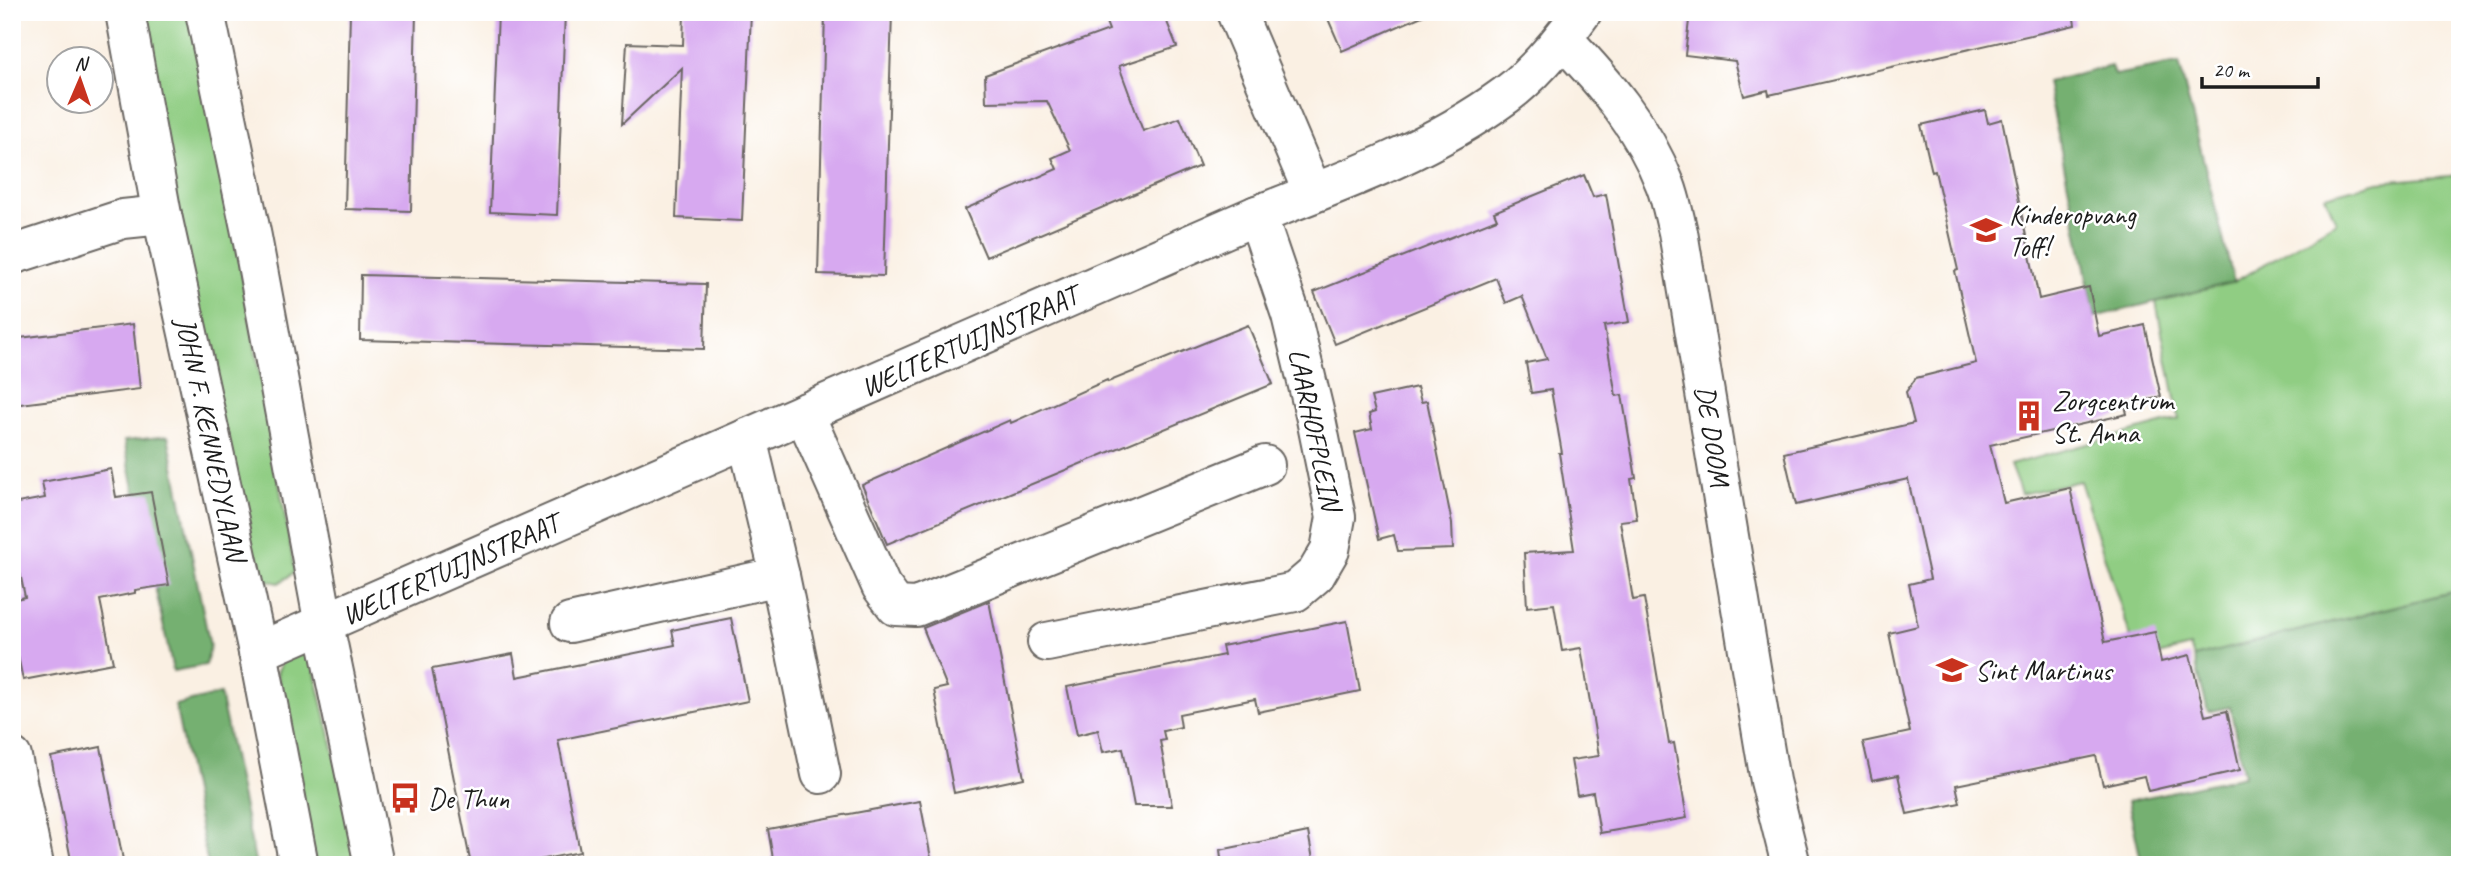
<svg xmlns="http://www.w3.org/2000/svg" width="2472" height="877" viewBox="0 0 2472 877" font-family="Caveat,sans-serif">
<rect width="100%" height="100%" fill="#fff"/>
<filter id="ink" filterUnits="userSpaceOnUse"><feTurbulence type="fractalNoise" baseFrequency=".0143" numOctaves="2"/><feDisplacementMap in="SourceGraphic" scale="14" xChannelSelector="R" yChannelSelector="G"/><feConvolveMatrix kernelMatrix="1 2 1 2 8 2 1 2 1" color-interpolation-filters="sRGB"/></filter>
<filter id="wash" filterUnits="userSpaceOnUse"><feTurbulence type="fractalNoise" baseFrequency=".00686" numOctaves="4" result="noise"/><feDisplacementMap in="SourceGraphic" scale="28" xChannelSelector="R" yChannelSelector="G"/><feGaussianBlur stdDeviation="1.57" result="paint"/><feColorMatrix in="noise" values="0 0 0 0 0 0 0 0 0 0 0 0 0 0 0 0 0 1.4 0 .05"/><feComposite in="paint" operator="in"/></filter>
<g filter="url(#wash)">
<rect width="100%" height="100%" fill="#faf0e3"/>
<g fill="#90cd83" stroke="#567450" stroke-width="2">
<path d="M138 12H195L295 572 279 583 260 579 250 568Z"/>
<path d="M2460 175V590L2194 657 2190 647 2138 660 2080 481 2021 494 2010 465 2179 419 2156 302 2234 282 2336 222 2325 196 2378 182Z"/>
<path d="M296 650 310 652 361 865H316L277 673 284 656Z"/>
</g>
<g fill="#74b071" stroke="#486646" stroke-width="2">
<path d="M2179 63 2234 282 2095 317 2047 82 2111 66 2114 75Z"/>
<path d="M168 436 210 646 206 665 173 671 124 441Z"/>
<path d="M2460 590V865H2142L2128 801 2244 776 2230 707 2208 712 2194 657Z"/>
<path d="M220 694 256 865H208L175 705Z"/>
</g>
<g id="blocks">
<g fill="#d7a9f0">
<path d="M350 12H416L411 211 345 209Z"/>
<path d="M498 12H565L557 215 490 212Z"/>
<path d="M684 12H751L742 221 676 218 682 68 622 124 627 43 683 45Z"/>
<path d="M825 12H892L884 276 818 274Z"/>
<path d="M1102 12H1163L1177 47 1119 66 1143 131 1180 118 1200 166 986 257 965 209 1057 169 1052 158 1070 150 1047 101 986 102 985 75 1109 30Z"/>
<path d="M1325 12H1431L1342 51Z"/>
<path d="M1690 12H2073L2075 25 1769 95 1768 90 1744 96 1735 61 1685 55Z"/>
<path d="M1985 110 1988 123 2002 119 2039 299 2089 287 2099 336 2145 325 2161 397 2125 405 2127 414 1990 445 2004 503 2070 488 2105 642 2155 632 2161 662 2190 655 2205 716 2227 711 2240 770 2148 791 2144 776 2103 785 2096 756 1956 785 1960 803 1907 814 1898 775 1872 780 1863 742 1910 732 1889 633 1918 626 1909 584 1930 579 1908 479 1796 505 1784 453 1914 423 1906 392 1916 378 1976 363 1955 271 1958 270 1935 171 1932 172 1921 125Z"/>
<path d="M1584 175 1593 197 1606 194 1629 322 1604 326 1616 396 1622 395 1636 478 1631 479 1637 519 1620 521 1633 600 1644 598 1669 744 1674 743 1687 818 1600 833 1593 792 1577 795 1571 760 1599 756 1581 648 1562 651 1554 604 1527 607 1524 553 1574 550 1559 453H1562L1551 390 1531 393 1526 363 1547 359 1522 296 1506 303 1496 278 1335 344 1314 292 1497 219 1494 212Z"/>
<path d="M361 275 706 284 704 349 360 340Z"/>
<path d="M133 324 140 389 12 405V339Z"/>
<path d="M1248 325 1273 384 887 544 862 485 1010 420 1011 423 1107 380 1108 382Z"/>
<path d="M1417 387 1421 402 1427 401 1452 523 1453 549 1398 551 1394 535 1379 539 1355 433 1372 429 1369 414 1375 412 1371 397Z"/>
<path d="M111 469 116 497 151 492 169 585 135 590V593L100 600 113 663 23 680 12 627V600L25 597 12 533V504L45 498 42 482Z"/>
<path d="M989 601 1024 778 954 793 934 690 947 687 923 628Z"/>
<path d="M731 618 748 701 558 740 580 852 514 865H471L432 669 513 654 517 677 675 645 672 630Z"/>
<path d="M1347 621 1360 691 1258 712 1255 699 1179 714 1181 727 1163 731 1165 740 1160 741 1172 806H1134L1123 748 1103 752 1098 730 1077 735 1067 687 1224 655 1222 646Z"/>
<path d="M101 747 124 865H72L51 757Z"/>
<path d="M920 801 931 858 894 865H774L768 829Z"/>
<path d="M1308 832 1314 865H1222L1220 850Z"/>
</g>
</g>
</g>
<g filter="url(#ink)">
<use href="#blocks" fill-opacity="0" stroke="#6a6662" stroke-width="2"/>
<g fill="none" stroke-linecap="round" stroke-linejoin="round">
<g stroke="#6a6662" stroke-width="42">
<g id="minor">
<path d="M125 12 162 215 258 652 299 865"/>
<path d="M205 12 252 237 324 625 374 865"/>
<path d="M1236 12 1313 193"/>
<path d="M1563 39C1605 83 1643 127 1665 184 1671 199 1674 216 1678 232L1770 781 1791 865"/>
<path d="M12 255 123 219 162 215"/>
<path d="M804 413 881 586 896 606 916 607 1265 465"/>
<path d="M747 438 780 576 821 774"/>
<path d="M570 623 780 576"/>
<path d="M1047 642 1295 592 1316 574 1330 550 1336 517 1316 419 1291 315 1257 215"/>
<path d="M258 652 1257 215C1343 182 1431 150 1506 95 1533 75 1562 40 1582 12"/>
<path d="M12 757 34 865"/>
</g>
</g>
<use href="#minor" stroke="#fff" stroke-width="38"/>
</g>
</g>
<defs>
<g id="school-bare" transform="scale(2.415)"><path d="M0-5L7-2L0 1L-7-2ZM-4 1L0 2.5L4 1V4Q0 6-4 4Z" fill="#c8321e" stroke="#fff" stroke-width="2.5" paint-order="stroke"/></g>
<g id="building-bare" transform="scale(2.415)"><path d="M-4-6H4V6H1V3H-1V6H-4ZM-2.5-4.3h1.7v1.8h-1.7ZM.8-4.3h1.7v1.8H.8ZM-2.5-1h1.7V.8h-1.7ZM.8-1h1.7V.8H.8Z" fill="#c8321e" stroke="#fff" stroke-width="2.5" paint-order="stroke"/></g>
<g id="bus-bare" transform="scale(2.415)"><path d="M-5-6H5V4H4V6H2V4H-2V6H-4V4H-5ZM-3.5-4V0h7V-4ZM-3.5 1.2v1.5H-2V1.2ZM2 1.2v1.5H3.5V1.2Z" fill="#c8321e" stroke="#fff" stroke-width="2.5" paint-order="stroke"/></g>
</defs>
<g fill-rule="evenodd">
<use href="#school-bare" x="1986" y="230"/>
<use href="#building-bare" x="2029" y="416"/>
<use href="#school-bare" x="1952" y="670"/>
<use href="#bus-bare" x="405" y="798"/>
</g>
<g text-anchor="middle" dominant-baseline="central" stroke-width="5" stroke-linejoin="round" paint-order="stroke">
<g font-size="28" fill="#1c1c1c" stroke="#fff" text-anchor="start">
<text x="2009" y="214">Kinderopvang<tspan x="2009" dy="32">Toff!</tspan></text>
<text x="2052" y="400">Zorgcentrum<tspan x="2052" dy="32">St. Anna</tspan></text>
<text x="1975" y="670">Sint Martinus</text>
<text x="428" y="798">De Thun</text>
</g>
<g font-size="28" fill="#1c1c1c" stroke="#fff">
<text transform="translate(969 341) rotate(-24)">WELTERTUIJNSTRAAT</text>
<text transform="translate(1315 429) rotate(78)">LAARHOFPLEIN</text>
<text transform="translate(1713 436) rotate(81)">DE DOOM</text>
<text transform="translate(211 439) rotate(78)">JOHN F. KENNEDYLAAN</text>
<text transform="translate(450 569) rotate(-24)">WELTERTUIJNSTRAAT</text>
</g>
</g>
<rect width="2472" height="877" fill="none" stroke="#fff" stroke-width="42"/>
<g transform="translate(80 80) rotate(2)"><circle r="33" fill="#ffffff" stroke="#a4a4a4" stroke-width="2"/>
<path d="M0-5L12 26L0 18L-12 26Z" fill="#c8321e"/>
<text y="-10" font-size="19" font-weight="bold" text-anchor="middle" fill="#1c1c1c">N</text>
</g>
<path d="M2202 77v10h116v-10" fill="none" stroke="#1c1c1c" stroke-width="3.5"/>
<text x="2213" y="77" font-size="21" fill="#1c1c1c" stroke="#ffffff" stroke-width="5" paint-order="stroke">20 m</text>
</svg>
